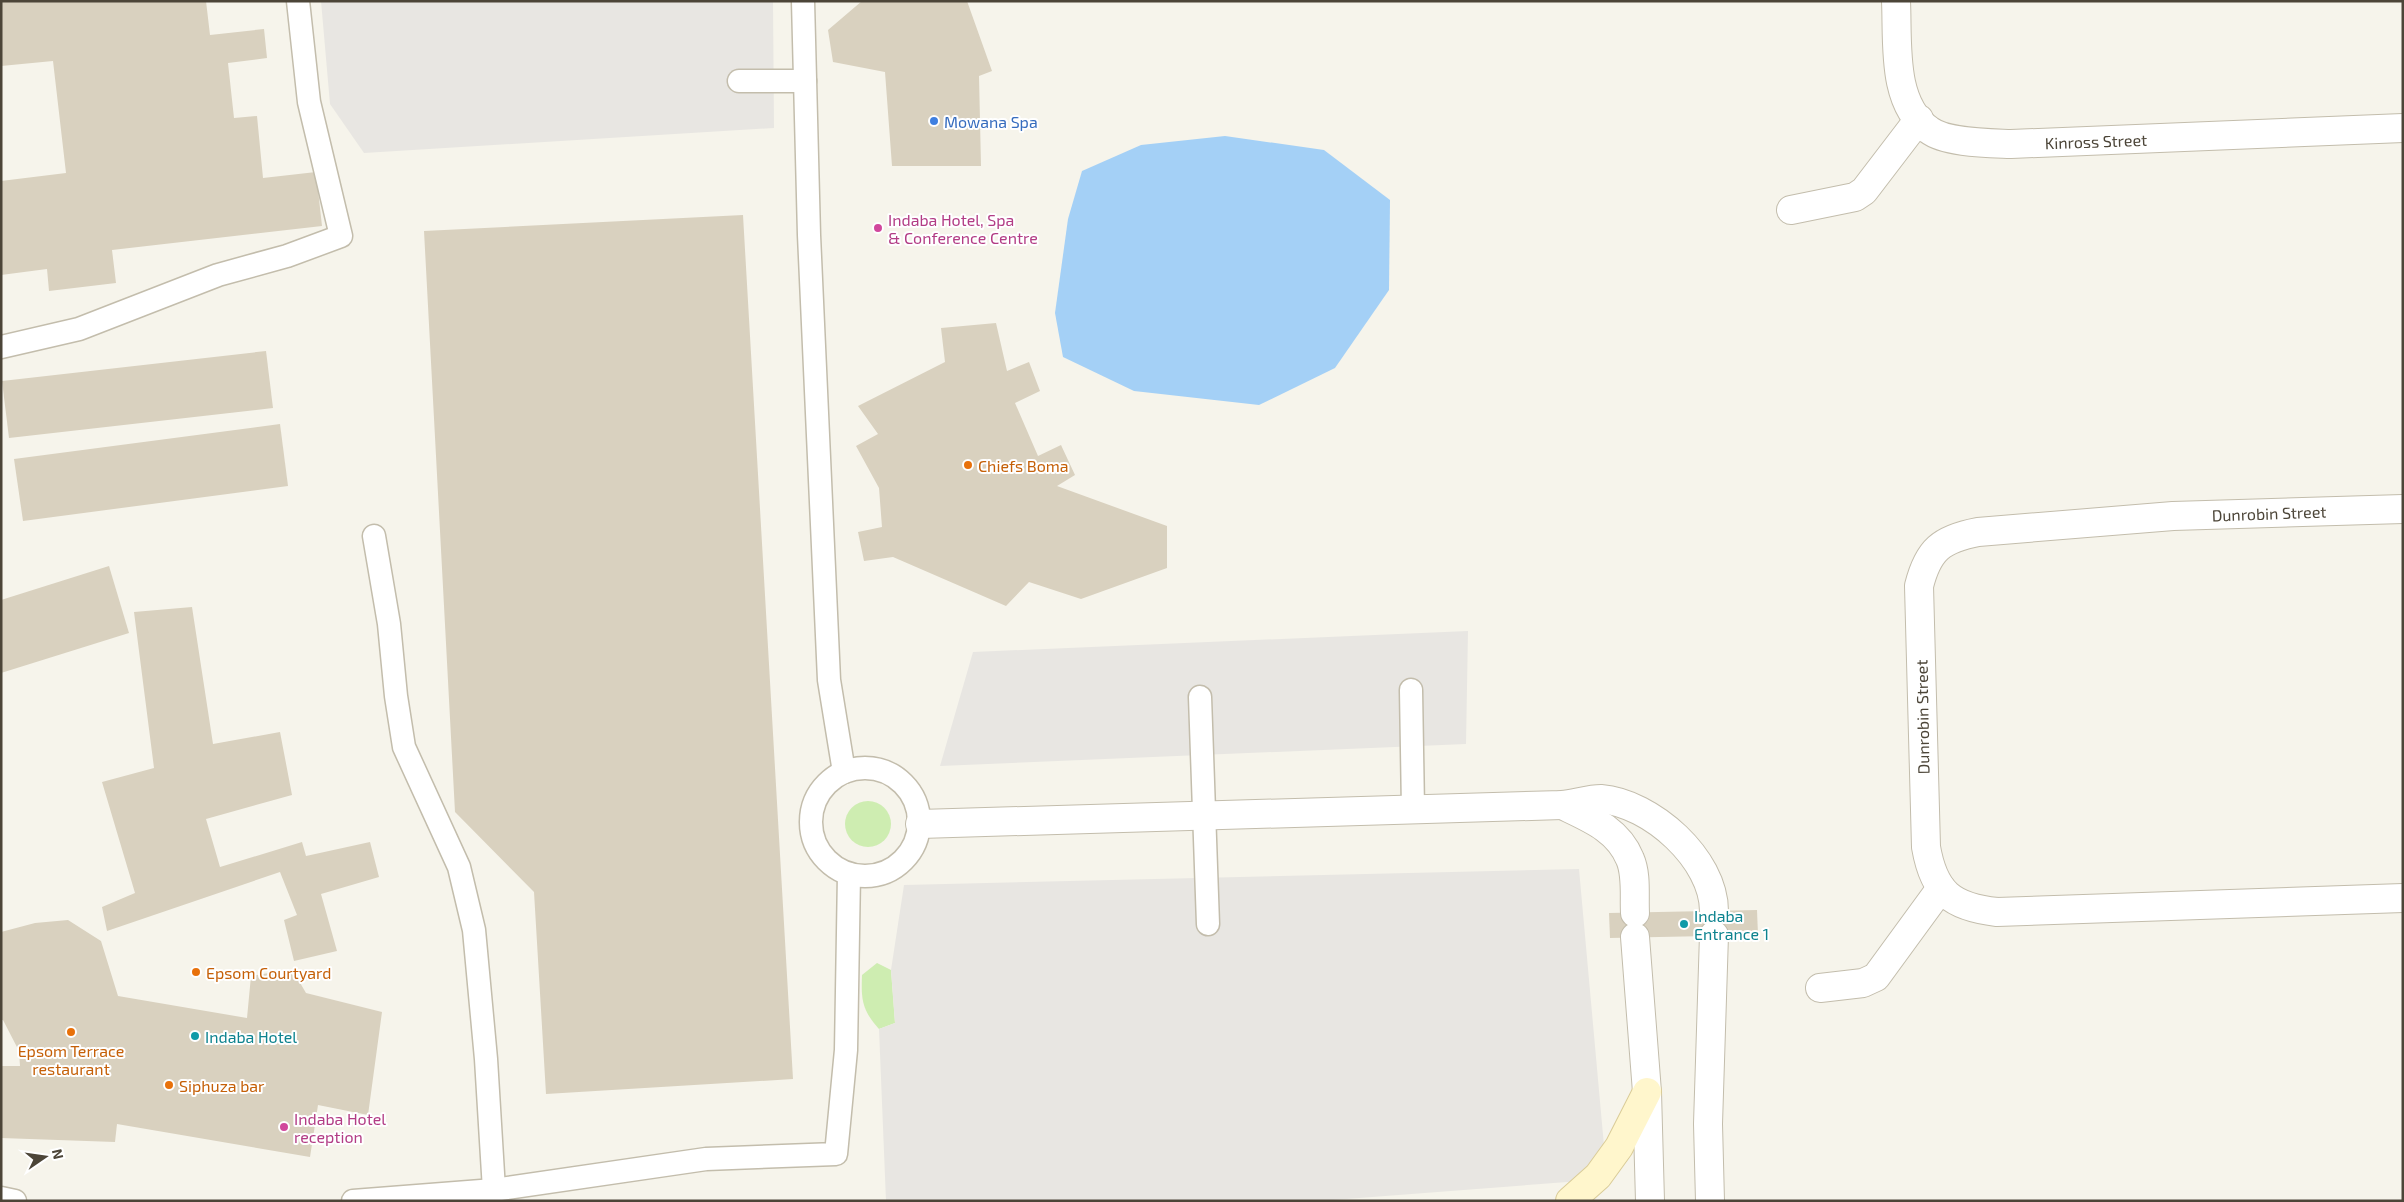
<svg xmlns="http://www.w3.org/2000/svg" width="2404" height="1202" viewBox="0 0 2404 1202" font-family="'Exo 2',sans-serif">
<rect width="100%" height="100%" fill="#f6f4eb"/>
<g fill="#ceedb1">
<circle cx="868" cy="824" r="23"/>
<path d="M877 963 891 970 895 1023 879 1029C862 1010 861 1000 862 975Z"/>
</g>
<g fill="#e8e6e2">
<path d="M321 1H773L774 128 364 153 330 104Z"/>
<path d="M1468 631 1466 744 940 766 973 652Z"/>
<path d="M1579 869 1607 1179 1320 1201H886L879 1029 895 1023 891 970 904 885Z"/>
</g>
<path fill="#a4d0f6" d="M1225 136 1324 150 1390 200 1389 290 1335 368 1259 405 1134 391 1063 357 1055 313 1068 219 1082 171 1141 145Z"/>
<g fill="#d9d1bf">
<path d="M1 1H206L210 35 264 29 267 58 228 63 234 118 257 116 263 178 316 172 322 226 112 250 116 283 49 291 47 269 1 275V181L66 173 53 61 1 66Z"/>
<path d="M862 1H967L992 71 979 76 981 166H892L885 72 833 62 828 30Z"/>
<path d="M743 215 793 1079 546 1094 534 892 455 812 424 231Z"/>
<path d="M996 323 1007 371 1029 362 1040 391 1015 403 1038 456 1061 445 1075 475 1057 486 1167 526V568L1081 599 1029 582 1006 606 893 557 864 561 858 532 882 527 879 488 856 446 878 434 858 406 945 362 941 328Z"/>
<path d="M266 351 273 408 9 438 2 381Z"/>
<path d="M280 424 288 486 23 521 14 459Z"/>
<path d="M109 566 129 633 1 673V600Z"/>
<path d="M192 607 213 744 280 732 292 795 206 819 220 867 302 842 306 856 370 842 379 877 321 894 337 951 294 961 284 920 297 915 280 872 107 931 102 907 135 893 102 782 154 768 134 612Z"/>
<path d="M1757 910 1758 935 1610 938 1609 913Z"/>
<path d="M68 920 101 941 118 996 247 1018 251 976 287 970 299 981 306 993 382 1012 368 1115 318 1105 310 1157 117 1124 115 1142 1 1138V1066H20L19 1051 3 1020H1V932L35 923Z"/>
</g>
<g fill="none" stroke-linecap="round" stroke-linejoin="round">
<g stroke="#c3bdac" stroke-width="25">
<g id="service">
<path d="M803 1 809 235 829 680 844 772"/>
<path d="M739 81H805"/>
<path d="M1 347 79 329 218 275 287 256 341 236 309 102 298 1"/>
<path d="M374 536 389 624 396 696 404 747 459 867 474 930 486 1059 494 1190"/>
<path d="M1411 690 1413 809"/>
<path d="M1200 697 1208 924"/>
<circle cx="865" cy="822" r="54"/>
<path d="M1 1198 15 1201"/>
<path d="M353 1201 494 1190 706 1159 836 1154 846 1050 849 874"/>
</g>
</g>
<g stroke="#c3bdac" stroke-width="30">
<g id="minor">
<path d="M1896 1C1898 42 1891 103 1929 130 1946 143 1989 143 2011 144L2403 128"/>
<path d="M1791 210 1855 197 1864 191 1919 119"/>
<path d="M2403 509 2173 516 1978 532C1941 539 1928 550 1919 586L1926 847C1934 893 1952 907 1997 912L2403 898"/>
<path d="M1562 805C1589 818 1618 829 1630 859 1637 875 1634 896 1635 913"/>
<path d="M920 824 1562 805C1574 804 1589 799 1601 799 1651 803 1714 859 1714 911"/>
<path d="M1635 937 1647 1092 1650 1201"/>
<path d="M1820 988 1863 983 1876 977 1941 888"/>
<path d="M1710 1201 1708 1124 1714 935"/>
</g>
</g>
<g stroke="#dacc98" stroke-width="30">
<path id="secondary" d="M1570 1201 1598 1176 1619 1147 1647 1092"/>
</g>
<use href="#service" stroke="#fff" stroke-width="22"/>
<use href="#minor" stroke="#fff" stroke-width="28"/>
<use href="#secondary" stroke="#fff6cc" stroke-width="28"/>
</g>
<circle fill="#3f7fe0" stroke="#fff" stroke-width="2" cx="934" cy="121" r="5"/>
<g fill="#d1479c" stroke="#fff" stroke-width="2">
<circle cx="878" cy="228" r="5"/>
<circle cx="284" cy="1127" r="5"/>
</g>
<g fill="#e8710a" stroke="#fff" stroke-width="2">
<circle cx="968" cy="465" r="5"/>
<circle cx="196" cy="972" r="5"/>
<circle cx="71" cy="1032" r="5"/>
<circle cx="169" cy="1085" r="5"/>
</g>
<g fill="#0f9aa8" stroke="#fff" stroke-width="2">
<circle cx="1684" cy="924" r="5"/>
<circle cx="195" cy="1036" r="5"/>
</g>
<g text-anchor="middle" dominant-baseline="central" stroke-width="4" stroke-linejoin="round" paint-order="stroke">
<g font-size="16" fill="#366cbe" stroke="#fff" text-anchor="start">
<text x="944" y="121">Mowana Spa</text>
</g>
<g font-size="16" fill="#4c4538" stroke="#fff">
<text transform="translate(2096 141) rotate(-2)">Kinross Street</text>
<text transform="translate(2269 513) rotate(-2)">Dunrobin Street</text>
<text transform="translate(1922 717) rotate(-91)">Dunrobin Street</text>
</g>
<g font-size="16" fill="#b23c85" stroke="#fff" text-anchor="start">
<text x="888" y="219">Indaba Hotel, Spa<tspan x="888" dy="18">&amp; Conference Centre</tspan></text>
<text x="294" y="1118">Indaba Hotel<tspan x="294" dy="18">reception</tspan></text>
</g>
<g font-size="16" fill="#c56008" stroke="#fff" text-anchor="start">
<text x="978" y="465">Chiefs Boma</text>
<text x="206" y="972">Epsom Courtyard</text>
<text x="71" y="1050" text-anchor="middle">Epsom Terrace<tspan x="71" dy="18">restaurant</tspan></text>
<text x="179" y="1085">Siphuza bar</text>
</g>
<g font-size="16" fill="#0d838f" stroke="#fff" text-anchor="start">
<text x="1694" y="915">Indaba<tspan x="1694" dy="18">Entrance 1</tspan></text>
<text x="205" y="1036">Indaba Hotel</text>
</g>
</g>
<rect width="2404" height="1202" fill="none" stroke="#4c4538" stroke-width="5"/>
<g transform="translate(45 1157) rotate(77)" stroke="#ffffff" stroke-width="4" paint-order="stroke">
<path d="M0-4L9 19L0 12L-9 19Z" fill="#4c4538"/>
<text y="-8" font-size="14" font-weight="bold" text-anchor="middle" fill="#4c4538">N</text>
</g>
</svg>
